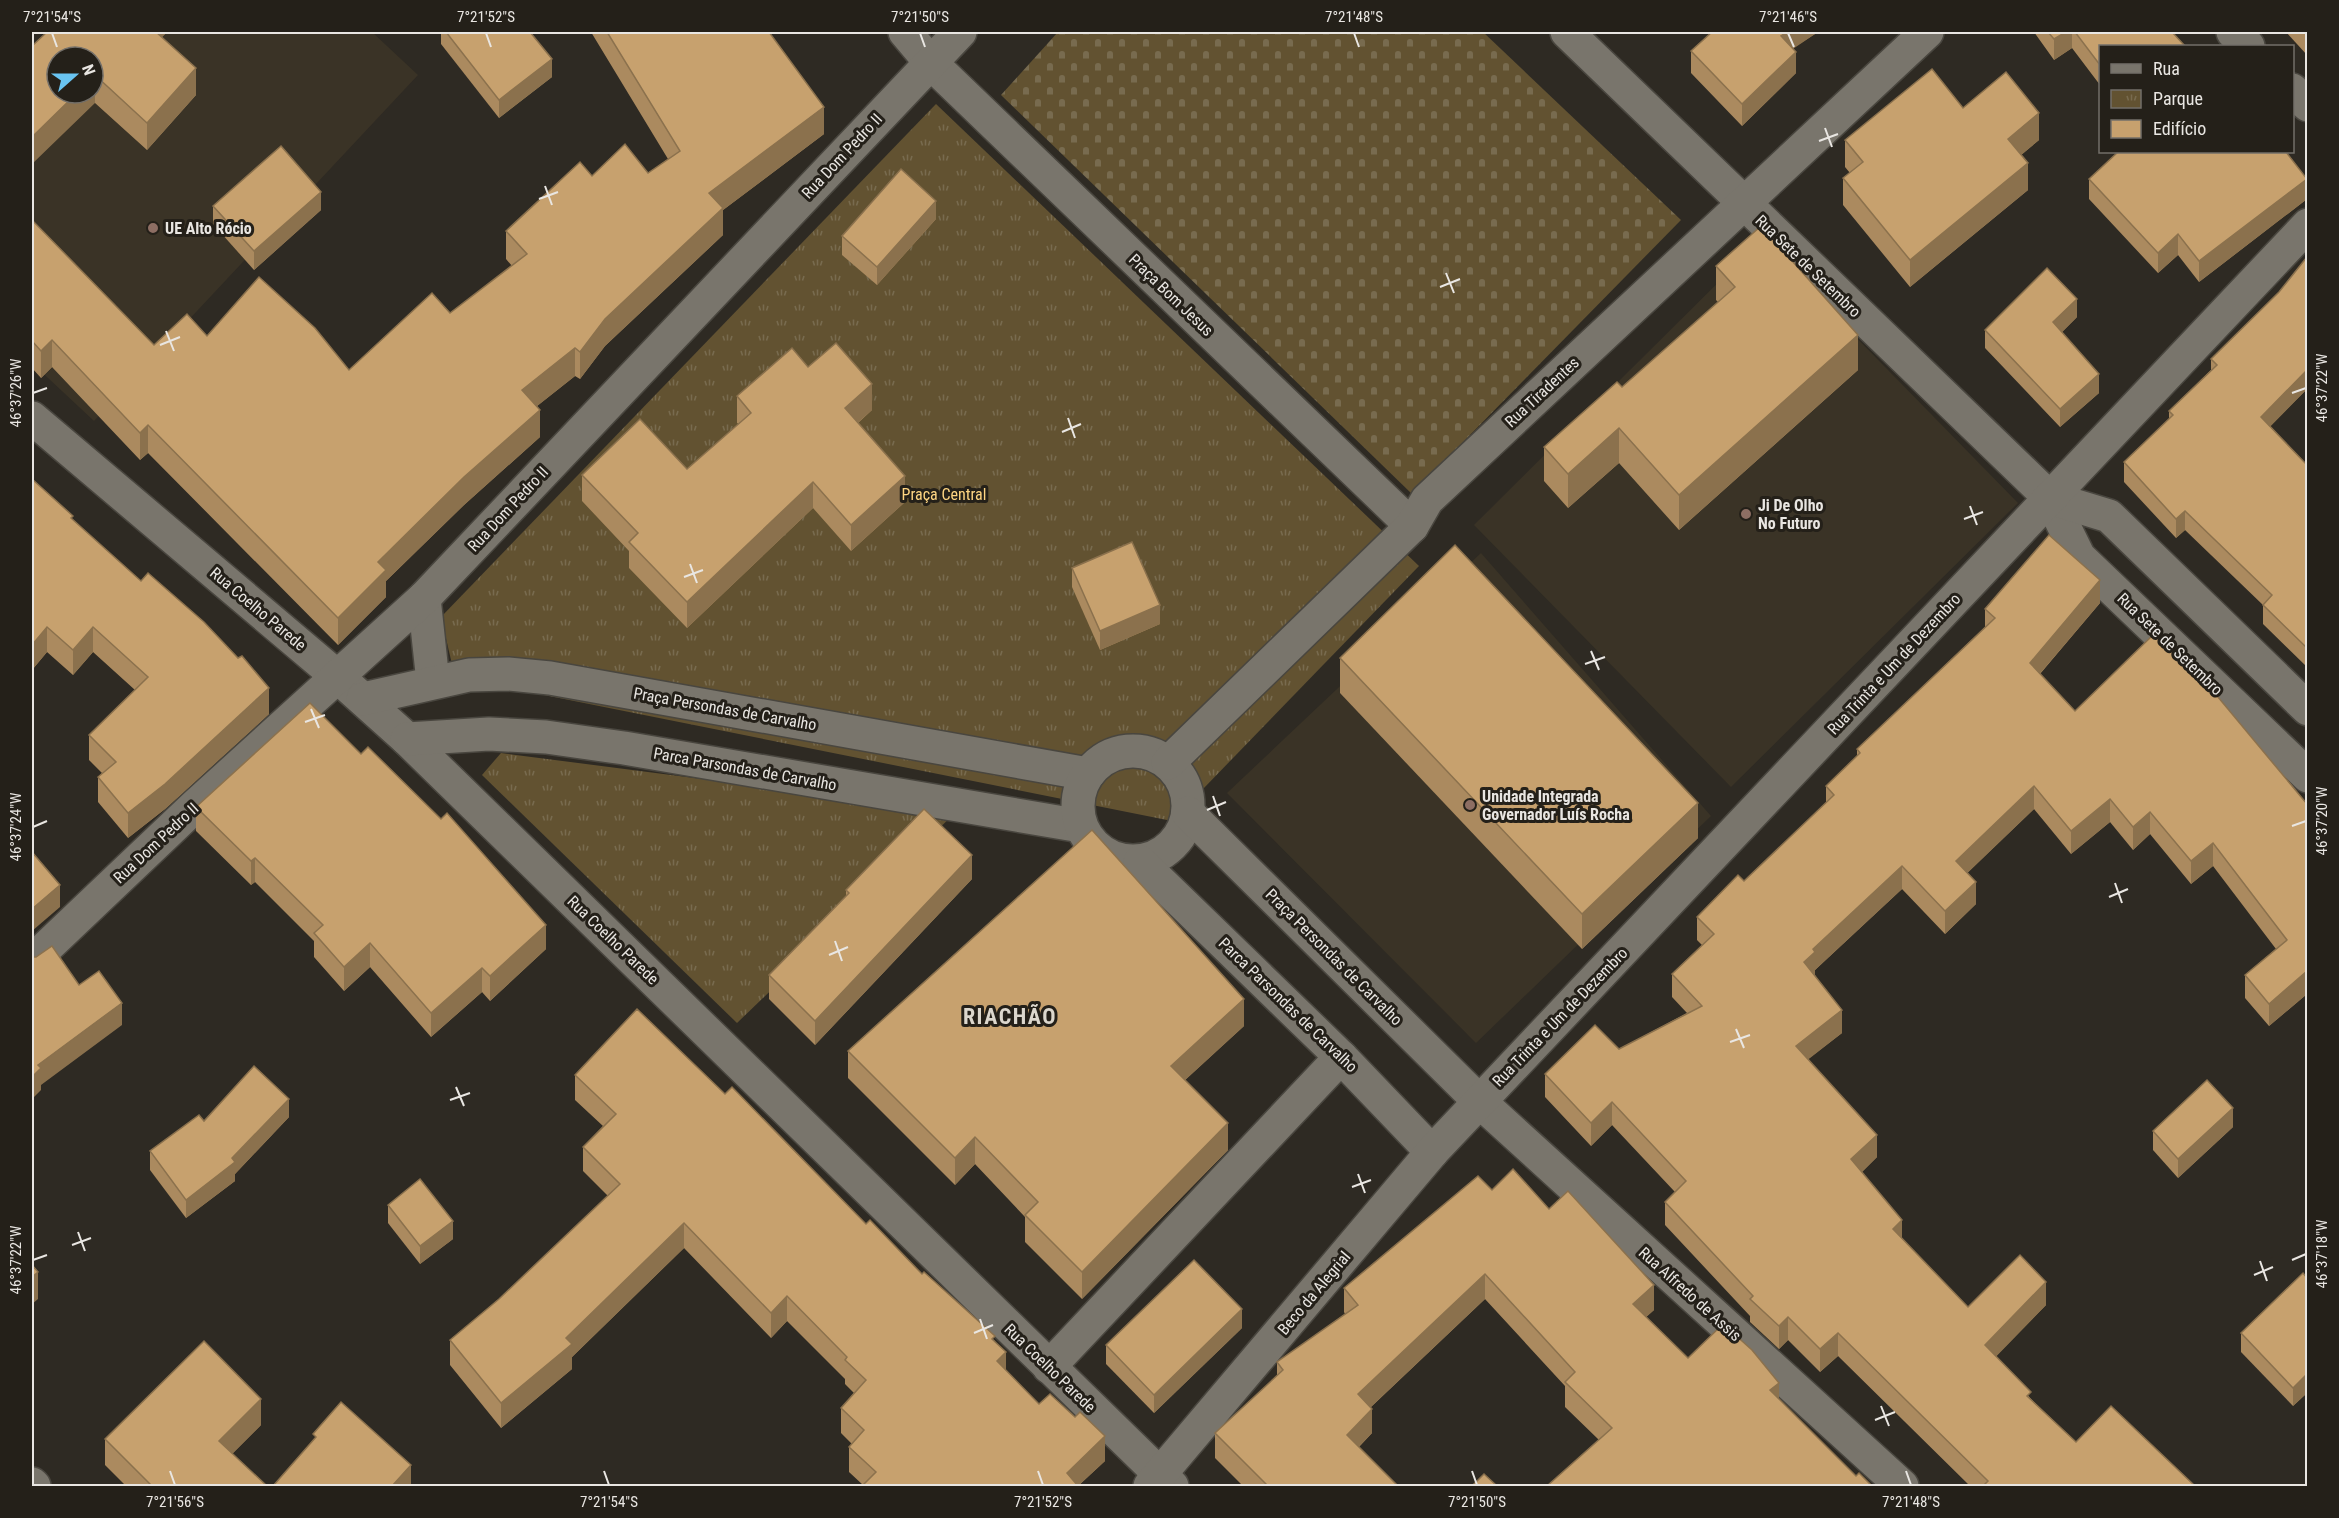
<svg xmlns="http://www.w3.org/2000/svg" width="2339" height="1518" viewBox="0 0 2339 1518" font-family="'Roboto Condensed',sans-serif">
<defs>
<pattern id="cemetery-stones" width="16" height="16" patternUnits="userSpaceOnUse" patternTransform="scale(1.5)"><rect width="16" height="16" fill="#625231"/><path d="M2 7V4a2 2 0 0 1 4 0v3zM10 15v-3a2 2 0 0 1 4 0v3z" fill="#786b4f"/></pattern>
<pattern id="park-tufts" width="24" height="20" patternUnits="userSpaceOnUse" patternTransform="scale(1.5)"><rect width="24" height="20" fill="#625231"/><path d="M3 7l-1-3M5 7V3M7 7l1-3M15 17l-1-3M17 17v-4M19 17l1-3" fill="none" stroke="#786b4f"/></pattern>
</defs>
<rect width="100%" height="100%" fill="#2e2a23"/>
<g fill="#3a3326" fill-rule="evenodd">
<path d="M59 32H372L418 75 94 421 32 363V61ZM57 57H93V93H57Z"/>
<path d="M1761 240 2018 503 1731 787 1474 525Z"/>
<path d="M1481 553 1711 816 1476 1043 1227 793Z"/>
</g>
<path fill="url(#cemetery-stones)" d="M1058 32H1483L1681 220 1412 494 1001 95Z"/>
<g fill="url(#park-tufts)">
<path d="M936 104 1419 566 1172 821 455 677 441 617Z"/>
<path d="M501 753 956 812 737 1023 482 775Z"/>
</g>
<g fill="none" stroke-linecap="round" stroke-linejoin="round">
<g stroke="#49463f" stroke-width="36">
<g id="minor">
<path d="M905 32 931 63 1412 526"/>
<path d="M1567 32 2050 498 2079 557 2308 776"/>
<path d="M2233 32 2248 46"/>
<path d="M2292 90 2308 105"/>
<path d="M32 418 339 678 407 739 1172 1486"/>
<path d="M2050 498 2109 516 2308 709"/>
<path d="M424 598 433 682"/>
<path d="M363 699 469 675 508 674 550 678 1088 774"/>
<path d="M407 739 489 734 546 737 624 748 1081 826"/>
<circle cx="1133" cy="806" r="55"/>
<path d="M1168 763 1412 526 1427 500 1927 32"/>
<path d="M1188 813 1479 1101 1902 1486"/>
<path d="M1140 862 1341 1057 1432 1152"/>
<path d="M32 961 195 806 424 598 960 32"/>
<path d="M1049 1367 1341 1057"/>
<path d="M32 1484 34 1486"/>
<path d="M1150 1486 1432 1152 2308 225"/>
</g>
</g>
<use href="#minor" stroke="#79756c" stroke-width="33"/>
</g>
<g fill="#ab8a5f">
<path d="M47 32H167L162 37 196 95 147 150 95 103Z"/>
<path d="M441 32H530L552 77 499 118 441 44Z"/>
<path d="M591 32H769L824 134 723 210V235L605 346 580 379 575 376 537 406 540 437 464 505 386 581V597L338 645 148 453 140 460 52 367 41 378 32 368V220L154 345 207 336 349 370 450 313 512 266 506 259V231L592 176 648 173 668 159Z"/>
<path d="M1712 32H1818L1793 48 1796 73 1742 126 1691 73V51Z"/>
<path d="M2034 32H2172L2100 46V85L2072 48 2054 60Z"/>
<path d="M2286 32H2307V55Z"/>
<path d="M1963 108 2039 140 2021 155 2028 190 1910 287 1843 205V178L1850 173 1845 167V140Z"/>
<path d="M2089 179 2307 199 2199 282 2178 255 2158 273 2089 199Z"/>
<path d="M213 206 321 210 254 270 213 224Z"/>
<path d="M936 219 877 285 842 255V236Z"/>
<path d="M1716 266 1858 370 1679 530 1619 463 1568 508 1544 481V447L1622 387 1718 302 1716 300Z"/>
<path d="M2077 317 2062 332 2099 393 2060 427 1985 348V330Z"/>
<path d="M2211 359 2307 389 2270 426 2307 465V667L2263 624V605L2185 530 2176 538 2124 482V462L2169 419V411L2211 370Z"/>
<path d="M808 367 872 410 858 423 905 502 851 551 813 508 687 628 629 568V551L582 501V475L687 469 739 424 737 423V396Z"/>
<path d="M32 479 269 714 165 809 128 838 98 802V777L102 773 89 760V735L135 690 93 652 73 675 47 652 32 670Z"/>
<path d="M1072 568 1160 624 1100 650 1072 587Z"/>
<path d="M2100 603 2040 674 2075 711 2203 679 2307 994 2269 1026 2245 998V975L2276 949 2213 866 2191 884 2150 834 2133 850 2110 822 2071 854 2034 809 1967 873 1976 904 1945 934 1902 889 1815 970V975L1842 1033 1808 1059 1877 1157 1862 1172 1902 1239 1968 1307 2046 1305 1996 1356 2031 1399 2076 1442 2195 1486H1970L1838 1356 1820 1372 1788 1340 1779 1349 1750 1322V1316L1665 1225V1202L1675 1192 1612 1125 1591 1146 1545 1097V1074L1619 1049 1687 1013 1672 997V974L1702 945 1697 940V917L1744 881 1826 803V786L1857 756V749L1985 627V609Z"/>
<path d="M1340 658 1698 838 1582 949 1340 693Z"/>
<path d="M196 807 546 949 490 1001 482 992 431 1037 370 967 344 991 314 957V941L255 882 251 885 196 831Z"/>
<path d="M972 879 815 1045 769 999V975L846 896V890Z"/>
<path d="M1244 1026 1185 1080 1228 1150 1082 1299 1025 1242V1217L975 1164 955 1185 848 1078V1051Z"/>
<path d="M575 1075 725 1094 866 1224 922 1274 995 1341 1006 1371 1039 1404 1105 1461 1078 1486 863 1485 849 1472V1447L852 1444 841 1433V1408L854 1393 845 1384V1379L787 1321 771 1338 684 1248 572 1357V1369L501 1428 450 1365V1340L499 1299 608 1196 583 1171V1147L603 1126 575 1100Z"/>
<path d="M289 1117 235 1174V1181L186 1218 150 1170V1151L204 1121Z"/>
<path d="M2233 1127 2178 1178 2153 1150V1131Z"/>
<path d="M1492 1190 1549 1209 1654 1310 1646 1317 1688 1358 1779 1399 1856 1476 1872 1486 1599 1440 1565 1407V1386L1485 1299 1371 1407 1372 1433 1359 1447 1398 1486H1243L1215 1458V1433L1277 1376V1362L1345 1314 1344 1312V1288Z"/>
<path d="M388 1205 453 1239 420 1264 388 1223Z"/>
<path d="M2307 1278V1393L2293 1406 2241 1352V1333Z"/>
<path d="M1242 1328 1154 1413 1106 1364V1345Z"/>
<path d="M261 1425 232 1454 267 1486H126L105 1465V1439Z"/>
</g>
<g fill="#8b714d">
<path d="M147 32H167L147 51Z"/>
<path d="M1787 32H1818L1781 57V36Z"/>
<path d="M2066 32H2072V48L2054 60V39Z"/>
<path d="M1796 52V73L1742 126V104Z"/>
<path d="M552 59V77L499 118V100Z"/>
<path d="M196 68V95L147 150V123Z"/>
<path d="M95 75V103L32 164V137L77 93H93V77Z"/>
<path d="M824 107V134L723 210V235L605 346 580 379V352L605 319 709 193Z"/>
<path d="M2039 113V140L2008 166V139Z"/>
<path d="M2028 163V190L1910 287V260Z"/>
<path d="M2307 179V199L2199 282V261Z"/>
<path d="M321 192V210L254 270V251Z"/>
<path d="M936 201V219L877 285V267Z"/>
<path d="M2178 234V255L2158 273V253Z"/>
<path d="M2077 299V317L2053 341V322Z"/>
<path d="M1858 335V370L1679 530V495Z"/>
<path d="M52 340V367L41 378V351Z"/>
<path d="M575 348V376L522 418V390Z"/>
<path d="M2307 370V389L2261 436V417Z"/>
<path d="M2099 374V393L2060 427V409Z"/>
<path d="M872 384V410L845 434V408Z"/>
<path d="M540 410V437L464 505 386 581V597L338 645V618L378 562 464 477Z"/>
<path d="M148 425V453L140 460V433Z"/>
<path d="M1619 428V463L1568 508V474Z"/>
<path d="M905 476V502L851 551V525Z"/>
<path d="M813 482V508L687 628V602Z"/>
<path d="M2185 511V530L2176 538V519Z"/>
<path d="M2100 580V603L2030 685V663Z"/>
<path d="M1160 605V624L1100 650V631Z"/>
<path d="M47 627V652L32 670V645Z"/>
<path d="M93 627V652L73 675V650Z"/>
<path d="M269 688V714L165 809 128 838V813Z"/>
<path d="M2034 786V809L1956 884V861Z"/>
<path d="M2110 799V822L2071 854V831Z"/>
<path d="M1698 803V838L1582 949V914Z"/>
<path d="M2150 812V834L2133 850V827Z"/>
<path d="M2213 843V866L2191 884V861Z"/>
<path d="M972 855V879L815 1045V1021Z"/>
<path d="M255 858V882L251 885V861Z"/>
<path d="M1902 866V889L1815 970V975L1804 985V962L1813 949Z"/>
<path d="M1976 882V904L1945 934V911Z"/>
<path d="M60 885V907L32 931V909Z"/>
<path d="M546 925V949L490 1001V976Z"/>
<path d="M370 943V967L344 991V967Z"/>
<path d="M482 968V992L431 1037V1013Z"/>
<path d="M2307 971V994L2269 1026V1004Z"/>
<path d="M1244 999V1026L1171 1093V1066Z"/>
<path d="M122 1003V1025L41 1085V1090L32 1099V1077L38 1065Z"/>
<path d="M1842 1010V1033L1796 1069V1046Z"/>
<path d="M289 1099V1117L235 1174V1181L186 1218V1200L232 1158Z"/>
<path d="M1612 1102V1125L1591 1146V1123Z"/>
<path d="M2233 1108V1127L2178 1178V1159Z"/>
<path d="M1228 1123V1150L1082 1299V1272Z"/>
<path d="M1877 1135V1157L1851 1182V1159Z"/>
<path d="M975 1137V1164L955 1185V1158Z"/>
<path d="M1902 1220V1243L1893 1229Z"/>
<path d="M453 1221V1239L420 1264V1246Z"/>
<path d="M684 1223V1248L572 1357V1369L501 1428V1403L566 1338Z"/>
<path d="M38 1272V1299L32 1304V1277Z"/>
<path d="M1485 1274V1299L1358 1419V1394Z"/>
<path d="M2046 1282V1305L1985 1368V1345Z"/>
<path d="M1654 1285V1310L1633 1329V1304Z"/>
<path d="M787 1296V1321L771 1338V1313Z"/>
<path d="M1242 1309V1328L1154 1413V1395Z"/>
<path d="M1788 1317V1340L1779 1349V1326Z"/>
<path d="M1838 1333V1356L1820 1372V1349Z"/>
<path d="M1006 1352V1376L997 1361Z"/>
<path d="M2307 1374V1393L2293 1406V1388Z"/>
<path d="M1779 1383V1407L1770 1390Z"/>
<path d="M261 1399V1425L219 1467V1441Z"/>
<path d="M1372 1409V1433L1347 1459V1435Z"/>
<path d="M1105 1436V1461L1078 1486 1067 1473Z"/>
<path d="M411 1465V1486H392Z"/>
</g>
<g fill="#c7a16e" stroke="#8b714d" stroke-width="1.5">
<path d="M47 32H156L196 68 147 123 95 75 93 77V57H57V93H77L32 137V46Z"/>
<path d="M446 32H530L552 59 499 100Z"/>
<path d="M607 32H769L824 107 709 193 723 208 605 319 580 352 575 348 522 390 540 410 464 477 378 562 386 570 338 618 148 425 140 433 52 340 41 351 32 341V220L154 345 187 314 207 336 259 277 315 328 349 370 432 293 450 313 527 254 506 231 580 162 592 176 625 144 648 173 680 151Z"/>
<path d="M1712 32H1787L1781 36 1796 52 1742 104 1691 51Z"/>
<path d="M2048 32H2066L2054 39Z"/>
<path d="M2075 32H2172L2185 46H2100V65Z"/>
<path d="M1932 69 1963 108 2006 72 2039 113 2008 139 2028 163 1910 260 1843 178 1863 162 1845 140Z"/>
<path d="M281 146 321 192 254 251 213 206Z"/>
<path d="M2118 152H2286L2307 179 2199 261 2178 234 2158 253 2089 179Z"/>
<path d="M901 169 936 201 877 267 842 236Z"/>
<path d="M1761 226 1858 335 1679 495 1619 428 1568 474 1544 447 1617 382 1622 387 1735 287 1716 266Z"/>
<path d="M2307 257V370L2261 417 2307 465V648L2263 605 2272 595 2185 511 2176 519 2124 462 2173 415 2169 411 2217 365 2211 359 2279 292Z"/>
<path d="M2047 268 2077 299 2053 322 2099 374 2060 409 1985 330Z"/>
<path d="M836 343 872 384 845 408 905 476 851 525 813 482 687 602 629 542 638 533 582 475 640 419 687 469 751 413 737 396 792 348 808 367Z"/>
<path d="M32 479 73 516 71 518 141 581 148 573 204 622 238 658 242 656 269 688 165 784 128 813 98 777 116 762 89 735 148 677 93 627 73 650 47 627 32 645Z"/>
<path d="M2049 535 2100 580 2030 663 2075 711 2155 633 2203 679 2307 804V971L2269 1004 2245 975 2287 940 2213 843 2191 861 2150 812 2133 827 2110 799 2071 831 2034 786 1956 861 1976 882 1945 911 1902 866 1813 949 1815 952 1804 962 1842 1010 1796 1046 1877 1135 1851 1159 1902 1220 1893 1229 1968 1307 2020 1255 2046 1282 1985 1345 2031 1392 2027 1396 2076 1442 2111 1406 2195 1486H1983L1988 1481 1838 1333 1820 1349 1788 1317 1779 1326 1750 1299 1753 1296 1665 1202 1686 1181 1612 1102 1591 1123 1545 1074 1595 1025 1619 1049 1702 1006 1672 974 1714 934 1697 917 1738 875 1744 881 1834 795 1826 786 1860 753 1857 749 1995 618 1985 609Z"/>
<path d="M1132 542 1160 605 1100 631 1072 568Z"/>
<path d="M1455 545 1698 803 1582 914 1340 658Z"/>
<path d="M310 703 361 754 368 747 441 819 447 813 546 925 490 976 482 968 431 1013 370 943 344 967 314 933 323 925 255 858 251 861 196 807Z"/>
<path d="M924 809 972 855 815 1021 769 975 849 893 846 890Z"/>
<path d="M1092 830 1244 999 1171 1066 1228 1123 1082 1272 1025 1215 1038 1202 975 1137 955 1158 848 1051Z"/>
<path d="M32 852 60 885 32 909Z"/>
<path d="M52 946 79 985 99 971 122 1003 38 1065 41 1068 32 1077V957H36Z"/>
<path d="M637 1009 725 1094 732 1087 866 1224 870 1220 922 1274 924 1272 995 1336 992 1339 1006 1352 997 1361 1039 1404 1050 1394 1075 1417 1080 1412 1105 1436 1067 1473 1078 1486H862L876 1472 849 1447 864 1430 841 1408 866 1380 845 1360 847 1357 787 1296 771 1313 684 1223 566 1338 572 1344 501 1403 450 1340 499 1299 620 1184 583 1147 616 1114 575 1075Z"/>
<path d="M254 1066 289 1099 232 1158 235 1162 186 1200 150 1151 199 1115 204 1121Z"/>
<path d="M2207 1080 2233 1108 2178 1159 2153 1131Z"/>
<path d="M1513 1169 1549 1209 1568 1191 1654 1285 1633 1304 1688 1358 1723 1324 1752 1350 1779 1383 1770 1390 1856 1476 1859 1473 1872 1486H1547L1612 1428 1565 1382 1575 1372 1485 1274 1358 1394 1372 1409 1347 1435 1398 1486H1268L1215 1433 1283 1370 1277 1362 1358 1305 1344 1288 1478 1176 1492 1190Z"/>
<path d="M420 1179 453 1221 420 1246 388 1205Z"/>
<path d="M1194 1260 1242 1309 1154 1395 1106 1345Z"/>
<path d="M32 1265 38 1272 32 1277Z"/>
<path d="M2303 1273 2307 1278V1374L2293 1388 2241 1333Z"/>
<path d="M204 1341 261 1399 219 1441 267 1486H152L105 1439Z"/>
<path d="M341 1402 411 1465 392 1486H273L316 1437 313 1434Z"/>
<path d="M1484 1474 1497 1486H1472Z"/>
</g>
<path fill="none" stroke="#e9e6e2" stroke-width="2" d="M52 33 57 47M486 33 491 47M920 33 925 47M1354 33 1359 47M1788 33 1794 47M1825 128 1832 147M1819 141 1838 134M545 186 552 205M539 199 558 192M1446 273 1454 293M1440 287 1460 279M166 331 174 351M160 345 180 337M33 393 47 388M2292 393 2306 388M1068 418 1075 438M1062 432 1081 424M1970 506 1977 525M1964 519 1983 512M690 564 697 583M684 577 703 570M1591 651 1599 670M1585 664 1605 657M311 709 319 728M305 722 325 715M1213 796 1220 816M1207 810 1226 802M2292 826 2306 821M33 827 47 821M2115 883 2122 903M2109 897 2128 889M835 941 842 961M829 955 848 947M1736 1029 1744 1048M1730 1042 1750 1035M456 1087 464 1106M450 1100 470 1093M1358 1174 1365 1193M1352 1187 1371 1180M78 1232 85 1251M72 1245 91 1238M33 1260 47 1255M2292 1260 2306 1254M2260 1261 2267 1281M2254 1275 2273 1267M980 1319 987 1339M974 1333 993 1325M1881 1406 1889 1426M1875 1420 1895 1412M170 1471 175 1485M604 1471 609 1485M1038 1471 1043 1485M1472 1471 1477 1485M1906 1471 1911 1485"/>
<g fill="#8d6e63" stroke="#242019" stroke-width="2">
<circle cx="153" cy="228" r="6"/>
<circle cx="1746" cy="514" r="6"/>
<circle cx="1470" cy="805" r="6"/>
</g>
<g text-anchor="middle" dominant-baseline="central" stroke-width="6" stroke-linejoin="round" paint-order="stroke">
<g font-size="16" fill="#e9e6e2" stroke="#242019">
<text transform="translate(842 156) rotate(-47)">Rua Dom Pedro II</text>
<text transform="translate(1808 266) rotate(44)">Rua Sete de Setembro</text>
<text transform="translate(1171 295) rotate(44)">Praça Bom Jesus</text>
<text transform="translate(1542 392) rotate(-43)">Rua Tiradentes</text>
<text transform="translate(508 509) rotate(-47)">Rua Dom Pedro II</text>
<text transform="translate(258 609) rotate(40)">Rua Coelho Parede</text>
<text transform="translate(2170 644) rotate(44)">Rua Sete de Setembro</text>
<text transform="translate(1894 664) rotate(-47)">Rua Trinta e Um de Dezembro</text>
<text transform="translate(725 709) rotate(10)">Praça Persondas de Carvalho</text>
<text transform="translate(745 769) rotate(10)">Parca Parsondas de Carvalho</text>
<text transform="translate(156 843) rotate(-43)">Rua Dom Pedro II</text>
<text transform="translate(613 940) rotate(44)">Rua Coelho Parede</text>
<text transform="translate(1334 957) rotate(45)">Praça Persondas de Carvalho</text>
<text transform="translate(1288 1005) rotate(44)">Parca Parsondas de Carvalho</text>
<text transform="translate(1560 1017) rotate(-46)">Rua Trinta e Um de Dezembro</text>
<text transform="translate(1314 1293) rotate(-50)">Beco da Alegrial</text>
<text transform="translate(1690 1294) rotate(42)">Rua Alfredo de Assis</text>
<text transform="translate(1050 1368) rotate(44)">Rua Coelho Parede</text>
</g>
<g font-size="16" font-weight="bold" fill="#e9e6e2" stroke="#242019" text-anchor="start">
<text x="165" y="228">UE Alto Rócio</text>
<text x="1758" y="505">Ji De Olho<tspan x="1758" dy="18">No Futuro</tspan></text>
<text x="1482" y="796">Unidade Integrada<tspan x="1482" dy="18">Governador Luís Rocha</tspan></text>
</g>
<g font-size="16" fill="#fed582" stroke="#242019">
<text x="944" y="494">Praça Central</text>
</g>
<g font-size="22" font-weight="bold" letter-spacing="1.5" fill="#dcd7cd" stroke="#242019">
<text x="1010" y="1016">RIACHÃO</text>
</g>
</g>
<rect width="2339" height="1518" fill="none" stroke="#242019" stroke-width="66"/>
<rect x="2099" y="45" width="195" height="108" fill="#242019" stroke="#736f69" stroke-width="1.5"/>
<rect x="2111" y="64" width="30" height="9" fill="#79756c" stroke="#736f69" stroke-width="1.5"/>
<text x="2153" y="75" font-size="18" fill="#e9e6e2">Rua</text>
<rect x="2111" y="90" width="30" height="18" fill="url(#park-tufts)" stroke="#736f69" stroke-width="1.5"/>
<text x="2153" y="105" font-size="18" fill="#e9e6e2">Parque</text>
<rect x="2111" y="120" width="30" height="18" fill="#c7a16e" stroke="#736f69" stroke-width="1.5"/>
<text x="2153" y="135" font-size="18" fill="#e9e6e2">Edifício</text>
<g transform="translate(75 75) rotate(69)"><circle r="28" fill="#242019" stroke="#736f69" stroke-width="1.5"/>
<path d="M0-4.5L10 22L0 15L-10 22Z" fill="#69c4f1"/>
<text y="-9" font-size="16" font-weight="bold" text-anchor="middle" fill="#e9e6e2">N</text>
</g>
<rect x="33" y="33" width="2273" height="1452" fill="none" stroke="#e9e6e2" stroke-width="2"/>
<g font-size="15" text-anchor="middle" fill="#e9e6e2">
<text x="52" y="22">7°21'54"S</text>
<text x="486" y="22">7°21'52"S</text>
<text x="920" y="22">7°21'50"S</text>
<text x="1354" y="22">7°21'48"S</text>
<text x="1788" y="22">7°21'46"S</text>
<text transform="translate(2322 388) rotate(-90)" y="5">46°37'22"W</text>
<text transform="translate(16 393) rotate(-90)" y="5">46°37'26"W</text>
<text transform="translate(2322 821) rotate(-90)" y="5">46°37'20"W</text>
<text transform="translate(16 827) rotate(-90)" y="5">46°37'24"W</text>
<text transform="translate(2322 1254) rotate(-90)" y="5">46°37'18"W</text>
<text transform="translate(16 1260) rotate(-90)" y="5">46°37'22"W</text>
<text x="175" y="1507">7°21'56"S</text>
<text x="609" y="1507">7°21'54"S</text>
<text x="1043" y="1507">7°21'52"S</text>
<text x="1477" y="1507">7°21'50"S</text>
<text x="1911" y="1507">7°21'48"S</text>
</g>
</svg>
